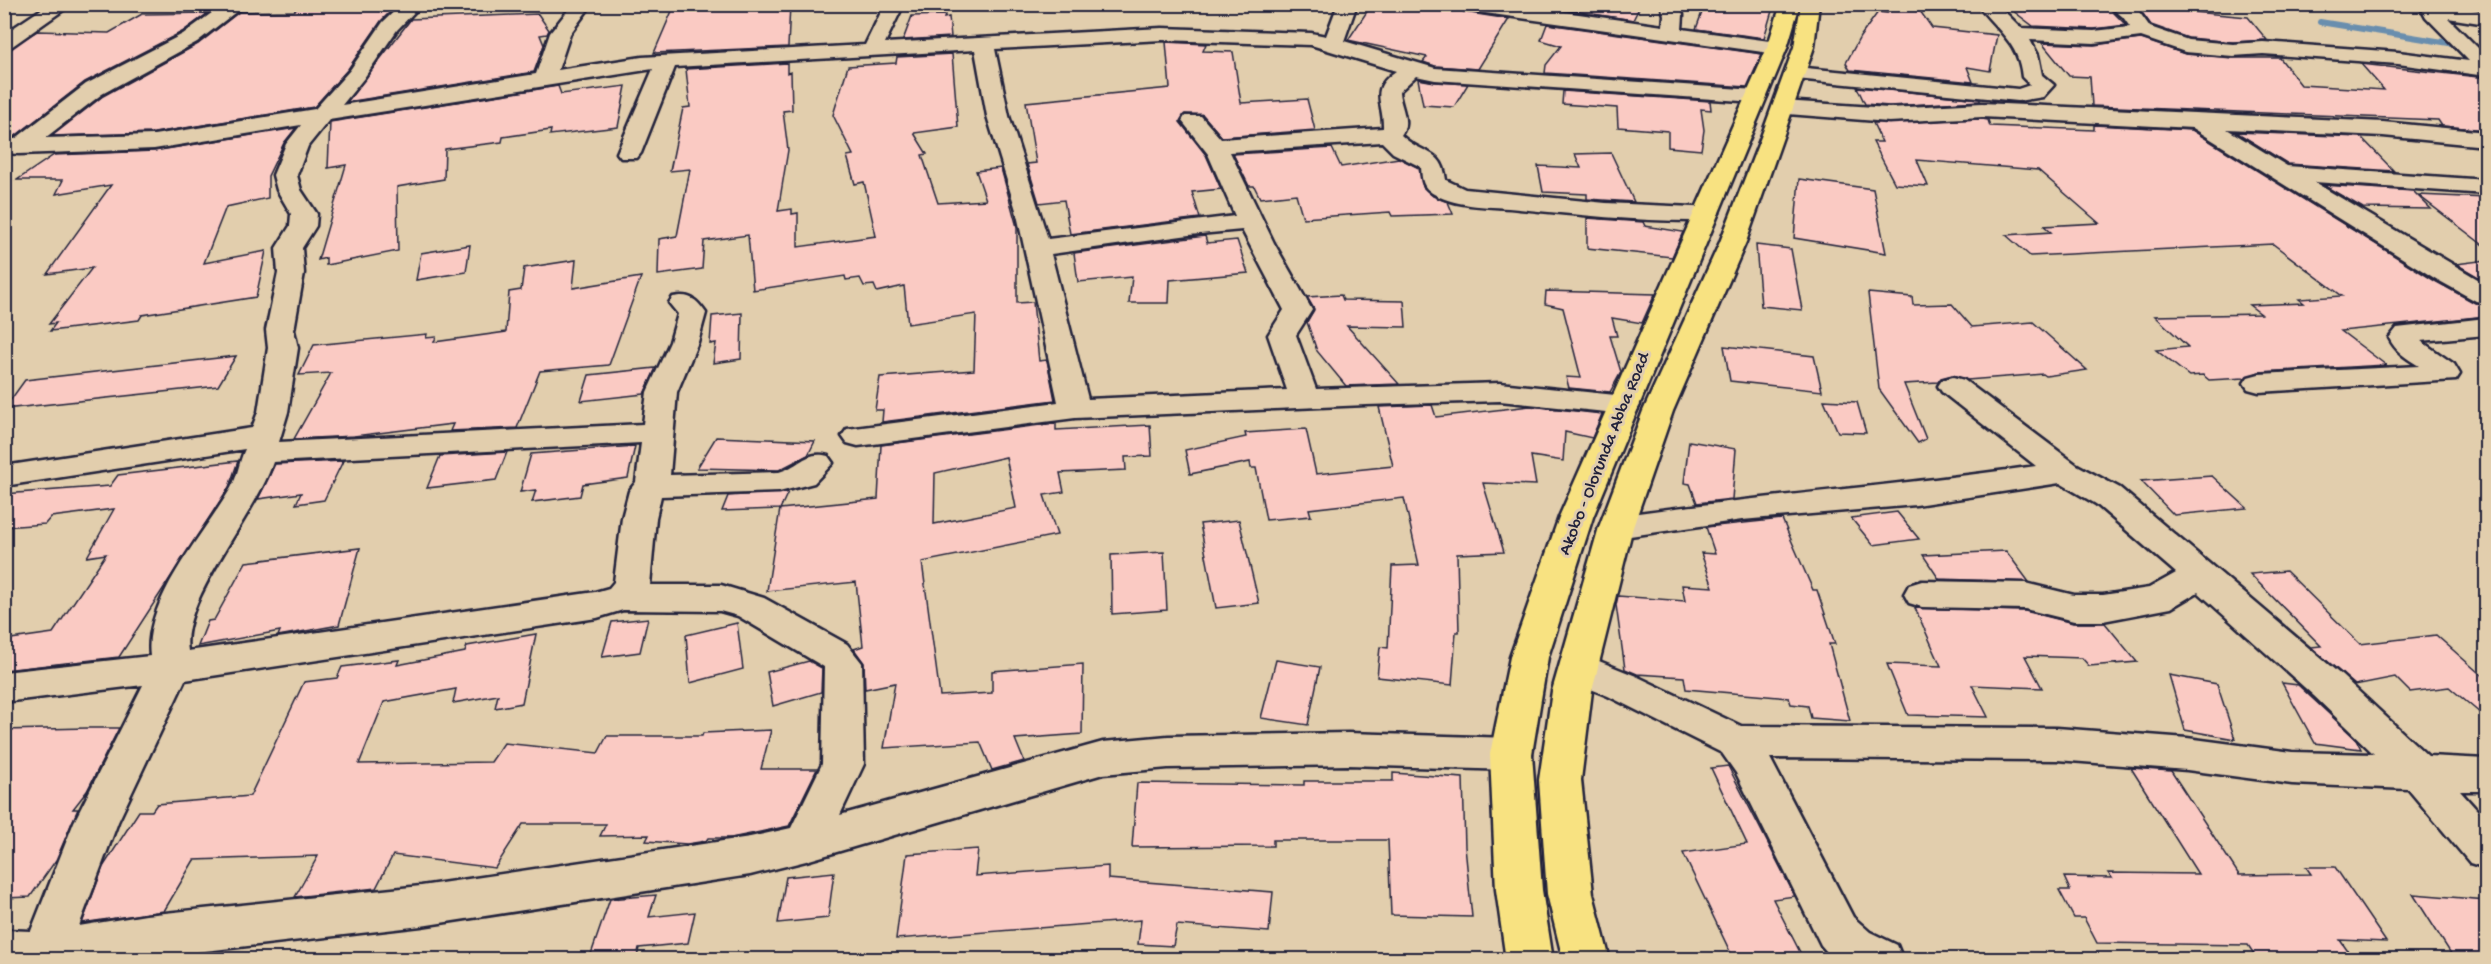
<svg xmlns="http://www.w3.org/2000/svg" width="2491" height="964" viewBox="0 0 2491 964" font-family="'Gochi Hand',sans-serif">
<rect width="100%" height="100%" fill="#e2cead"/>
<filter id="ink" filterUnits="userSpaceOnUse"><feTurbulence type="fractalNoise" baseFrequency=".0167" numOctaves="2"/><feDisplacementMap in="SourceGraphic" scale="12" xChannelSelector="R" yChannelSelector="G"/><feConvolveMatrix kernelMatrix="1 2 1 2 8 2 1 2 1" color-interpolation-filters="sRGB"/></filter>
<g filter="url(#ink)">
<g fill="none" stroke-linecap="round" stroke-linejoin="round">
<path stroke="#698eae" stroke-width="6" d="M2320 22 2486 49"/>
</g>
<g fill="#facac3" stroke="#22223b" stroke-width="1.5" fill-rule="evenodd">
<path d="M304 4H398L381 21 348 69 314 107 154 133 52 136 103 96 198 44 239 12 294 11Z"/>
<path d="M675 4H790L788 47 654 53Z"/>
<path d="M1372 4 1456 8 1464 12 1509 19 1478 69 1435 66 1423 62 1427 57 1348 40Z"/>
<path d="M1554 4H1641L1633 20 1553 8Z"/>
<path d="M1705 4H1774L1764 38 1696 29Z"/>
<path d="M2004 4H2105L2126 25 2094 29 2033 26Z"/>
<path d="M1882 7 1918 8 1932 28 1997 35 1990 71 1967 67 1973 82 1850 70 1846 63 1860 37 1878 12 1887 13Z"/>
<path d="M2138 7 2248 17 2267 40 2233 42 2188 38 2151 25Z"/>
<path d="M208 13 182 32 85 82 14 137H4V51L37 31 109 33 142 14Z"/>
<path d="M538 14 549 30 547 34 540 35 544 45 534 72 347 102 411 19Z"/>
<path d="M945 15 944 18 949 17 951 37 903 40 912 16Z"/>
<path d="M1547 24 1762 54 1747 87 1545 73 1546 65 1561 46 1541 40Z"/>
<path d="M2141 39 2185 54 2233 58H2280L2301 85 2384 90 2361 64 2487 78V130L2442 126 2438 120 2092 106 2090 77 2069 76 2042 43 2094 45Z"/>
<path d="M1166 42 1206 44 1203 51 1233 52 1241 103 1307 99 1315 130 1222 137 1203 115 1185 114 1180 122 1206 155 1221 189 1192 192 1200 218 1070 234 1064 200 1039 203 1027 164 1036 163 1026 102 1170 88Z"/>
<path d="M952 54 958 127 914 133 927 154 922 155 938 203 986 200 976 171 1001 168 1017 227V303L1033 302 1039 361 1047 360 1055 400 882 422 883 410H875L880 377 974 370 976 314 908 324 904 286 877 292 874 285 864 286 860 278 846 280 845 276 753 290 748 235 704 241 702 269 658 275 659 239 677 236 690 169 670 171 683 108 690 107 686 69 787 63V73L791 72 792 110 783 111 788 150 778 211 792 209V214L798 213V247L876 236 864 182 855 184 847 156 853 155 833 115 848 66 896 63 897 57Z"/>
<path d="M1418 79 1435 82 1468 84 1454 107 1423 105Z"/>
<path d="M558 86 561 94 626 86 618 127 550 135 551 130 503 137 502 142 445 149 444 179 397 187 398 251 326 265V258L318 260 346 165 328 168 330 122Z"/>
<path d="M1857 87 1980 99V101L1889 106 1865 104Z"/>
<path d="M1563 91 1710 101 1711 110 1701 109 1704 130 1701 150 1668 147V131L1618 127 1617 108 1562 104Z"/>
<path d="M1982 119 1988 120 1990 126 2094 130V125L2192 130 2435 281 2475 303 2487 305V316L2341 331 2386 365 2259 372 2245 378 2209 380 2203 375 2189 376 2156 350 2188 347 2155 316 2261 314 2249 305 2304 303 2299 299 2342 296 2273 244 2030 256 2006 235 2051 232 2044 226 2099 223 2038 170 1917 160 1928 186 1895 184 1873 142H1882L1873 123Z"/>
<path d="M296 128 284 143 268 176V198L226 207 204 263 266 251 256 297 142 315 139 320 50 331 56 323 49 324 92 268 47 274 111 185 56 194 63 180H17L54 155 154 151Z"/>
<path d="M2236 132 2361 137 2394 171 2288 164Z"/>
<path d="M1332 148 1341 167 1399 158 1419 168 1423 187 1433 196 1448 202 1453 214 1392 216 1390 212 1303 218 1296 194 1260 198 1254 186H1249L1233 154Z"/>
<path d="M1611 153 1634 202 1587 199V194L1543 192 1538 166 1581 168 1575 154Z"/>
<path d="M1799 179 1873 189 1886 253 1794 238Z"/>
<path d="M2323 185 2413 191 2431 209 2363 208Z"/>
<path d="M2418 195 2487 198V248Z"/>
<path d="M1587 218 1643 222 1645 226 1683 232 1672 257 1587 248Z"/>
<path d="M1205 236 1207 243 1237 240 1248 273 1170 280 1169 303H1129L1132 277 1078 282 1074 253Z"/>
<path d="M470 245 466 272 416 280 421 253Z"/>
<path d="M1756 245 1791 249 1802 310 1761 306Z"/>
<path d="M576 260 573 288 641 277 609 365 540 371 517 428 450 431 453 424 354 436 294 439 331 373 299 375 314 345 427 334 426 338 436 337 434 342 506 332 509 292 521 290 524 268Z"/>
<path d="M2487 260V282L2456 264Z"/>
<path d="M1546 291 1655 294 1642 323 1612 318 1617 336H1610L1621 372 1610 392 1569 388 1566 377 1581 378 1563 308 1545 304Z"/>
<path d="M1868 293 1912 297 1913 305 1952 304 1972 327 2033 322 2087 370 2046 376 2043 374 1967 380 1952 375 1941 378 1938 382 1904 384 1926 439 1918 443 1879 389Z"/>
<path d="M1341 295 1343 300 1404 301 1406 327 1347 326 1399 384 1346 386 1317 351 1307 322 1314 309 1307 297Z"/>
<path d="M742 313 741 359 713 363 716 343 710 344 712 316Z"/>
<path d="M1724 346 1814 356 1822 391 1730 381Z"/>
<path d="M236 356 218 386 4 409 25 380Z"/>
<path d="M656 368 644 394 581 401 589 375Z"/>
<path d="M1824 400 1857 402 1866 433 1838 432Z"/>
<path d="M1432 405 1436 417 1530 406 1602 414 1592 438 1565 432 1563 461 1531 456 1536 485 1483 483 1504 552 1457 554 1459 632H1456L1452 685 1377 677 1380 647 1388 648 1392 566 1419 565 1404 498 1309 509 1311 516 1266 520 1256 468H1251L1250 462 1190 474 1185 450 1246 437 1245 433 1306 429 1316 474 1393 466 1379 407Z"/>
<path d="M1056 423V430L1150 425 1152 456 1125 457 1126 470 1060 473 1064 492 1044 495 1057 535 922 562 940 696 992 693V671L1083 664 1082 734 1015 739 1024 761 992 770 980 742 884 748 895 683 865 689 864 663 854 649 863 646 856 582 767 591 780 509 878 499 881 445ZM1006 457 1016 508 934 524 935 473Z"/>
<path d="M716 437 815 441 808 455 779 470 697 468Z"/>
<path d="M1689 441 1736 449 1732 499 1697 503 1690 484 1684 483Z"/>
<path d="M635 446 628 478 583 484 580 496 532 502 536 490 520 492 531 454Z"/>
<path d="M507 452 496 480 427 488 440 456Z"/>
<path d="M238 461 229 487 119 657 4 670V640L53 633 106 554 87 557 114 509 51 517 45 524 4 527V494L110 486 118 475Z"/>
<path d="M343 461 324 500 296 504 301 493 258 499 275 464Z"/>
<path d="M2212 476 2247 508 2174 515 2141 481Z"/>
<path d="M788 492 780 509 722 511 728 496Z"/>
<path d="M1897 512 1919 539 1873 545 1851 518Z"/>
<path d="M1782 519 1813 590H1817L1835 644H1829L1850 721 1811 718 1808 706 1791 704 1789 698 1686 689 1684 677 1637 674 1625 669 1616 605 1618 596 1685 601 1682 585 1713 587 1701 553 1715 554 1706 527Z"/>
<path d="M1239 520 1259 603 1216 608 1200 524Z"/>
<path d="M360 548 339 625 278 636 280 631 198 646 208 621 214 620 246 562Z"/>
<path d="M2006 551 2029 582 1939 579 1923 555Z"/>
<path d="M1164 552 1167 610 1112 614 1111 555Z"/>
<path d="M2286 571 2360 644 2436 635 2487 680V719L2449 687 2410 692 2395 677 2355 685 2311 647 2321 646 2250 574Z"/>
<path d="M1915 608 2025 611 2073 623H2105L2137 662 2089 666 2082 658 2025 656 2042 688 1972 685 1988 717 1908 715 1887 664 1941 666Z"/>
<path d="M648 618 640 652 602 657 612 622Z"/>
<path d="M737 623 743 669 690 683 686 635Z"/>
<path d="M536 634 522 703 495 708 498 695 453 703 456 689 384 702 359 764 491 762 504 743 598 753 607 736H702L703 733 771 730 761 769H817L789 826 731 838H708L706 841 687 844 646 841 649 835 600 836 606 824H523L495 868 393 855 376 888 295 897 318 856 194 860 164 911 82 923 103 867 139 811H152L157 804 250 796 304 682 337 678 342 667 399 660 397 665 465 652 467 646Z"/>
<path d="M1276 660 1320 667 1308 725 1261 718Z"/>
<path d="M809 661 822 668 821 692 773 706 767 672Z"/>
<path d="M2169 675 2217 684 2235 739 2185 730Z"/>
<path d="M2282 683 2298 685 2356 739 2361 749 2315 743Z"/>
<path d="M87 728H119L87 791 73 809H78L56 860 30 897 4 898V730Z"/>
<path d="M1728 766 1795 896 1773 899 1804 960H1734L1683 853 1747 844 1711 768Z"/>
<path d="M2131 768 2171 771 2239 875 2311 874 2306 867H2335L2386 942 2340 940 2354 960H2258L2248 945 2097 943 2084 918H2074L2059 890H2070L2064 877 2112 878 2108 873 2198 874Z"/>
<path d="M1393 773 1463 778 1465 847 1472 917 1391 915 1388 840H1273V846L1132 847 1137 783 1304 785V781H1393Z"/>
<path d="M978 849 975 876 1108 866V879L1273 892 1269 932 1177 925 1173 946 1138 944 1141 920 896 939 907 854Z"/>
<path d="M834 872 828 918 778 923 786 877Z"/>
<path d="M2413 894 2487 900V960H2455Z"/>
<path d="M656 895 649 917 695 912 688 943 639 948 637 957 589 960 610 899Z"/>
</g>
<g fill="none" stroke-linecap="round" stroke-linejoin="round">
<g stroke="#22223b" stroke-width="5">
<g id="minor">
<path d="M49 4H72L11 47 4 49V34Z"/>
<path d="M224 4H246L197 42 102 94 45 138 154 135 315 109 350 70 383 22 402 4H422L397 30 364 78 342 105 536 74 550 33 573 4H592L570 34 558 70 642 57 865 45 885 4H904L885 43 1162 28 1311 33 1326 36 1338 4H1357L1344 41 1435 68 1756 90 1764 91 1767 96 1764 101 1756 102 1435 80 1416 76 1399 92C1400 106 1411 122 1401 135 1422 156 1442 147 1446 180L1465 189 1606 203 1715 208 1719 213 1715 218 1706 221C1643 222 1581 215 1519 209 1492 206 1458 208 1434 194 1422 187 1422 180 1421 167L1393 153 1382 142 1230 152 1274 243 1312 310 1296 335 1316 389 1500 383 1625 396 1636 398 1640 405 1636 412 1625 414 1500 401 1366 405 1075 418 858 446 847 443 842 436 847 429 1058 402 1016 210 987 116 975 50 675 67 641 153 637 158H621L617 153 653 69 329 120 308 146 297 175 301 190 317 214 316 226 302 248 304 273 294 330 298 348 288 412 279 442 643 424 647 392 670 342 678 314 669 303 673 297C690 293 697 300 706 313L698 342 677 392 670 475 779 472C799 467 806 450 828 456L833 463 814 483 779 492 661 496 656 518 650 585H721L764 598 847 644 862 663 864 764 840 815 1103 742 1168 736 1348 733 1511 738 1526 743 1532 754 1526 765 1511 770 1348 765 1168 768 1103 774 806 861 750 875 421 926 128 960H4V930L31 931 74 822 143 685 4 702V672L150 656C143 601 204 534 231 488 238 476 239 461 245 449L4 486V466L252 428 258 412 268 348 266 330 278 273 276 248 290 226 291 214 277 190 273 175 286 144 301 125 154 149 19 154 4 153V139H15L86 84 183 34ZM1162 40 1311 45 1396 71C1368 90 1384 102 1383 128L1221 139 1201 116H1185L1182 121 1208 154 1235 216 1048 239 1009 116 995 49ZM1242 230 1284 310 1268 335 1287 390 1088 399 1051 254 1189 235ZM641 443 636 482 629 491 622 518 614 582 609 588 595 592 188 651C179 601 256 515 273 462ZM623 610 720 611 738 616 824 667 822 764 791 828 750 837 421 886 146 915 79 926 118 822 185 680 597 618Z"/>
<path d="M1455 4H1508L1663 26 1664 15 1661 4H1680L1683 15 1682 29 1777 42 1784 44 1787 48 1784 52 1777 54 1464 10Z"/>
<path d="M1977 4H1997L2021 28 2094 31 2130 27 2123 17 2107 4H2130L2137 9 2150 27 2188 40 2233 44 2263 42 2398 52 2469 61 2426 17 2419 4H2447L2486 12V24L2448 18 2486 56V76L2398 64 2263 54 2233 56 2185 52 2141 37 2094 43 2030 40 2038 55 2042 75 2054 85 2043 97 2018 101 1796 79 1789 77 1786 73 1789 69 1796 67 2018 89 2030 85 2022 77C2019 42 1996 30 1977 4Z"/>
<path d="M1783 101 1889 108 1982 103 2383 122 2486 132V146L2383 136 2227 129 2287 166 2486 180V194L2314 182 2486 284V303L2476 301 2436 279 2193 128 1982 117 1889 122 1775 113 1772 108 1775 103Z"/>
<path d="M2486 318V335L2421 341 2454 364 2460 374 2456 380 2259 392 2248 389 2244 383 2248 377 2259 374 2419 366C2406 358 2396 352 2389 338L2397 328Z"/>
<path d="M1953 377 1964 380 2077 465 2120 488 2342 676 2428 756 2486 759V791H2460L2486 820V868L2470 863 2408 789 2292 784 2187 770 2057 760 1770 758 1853 917 1870 932 1897 945 1903 960H1834L1821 945 1736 773 1722 753 1608 696 1566 679 1561 669 1566 659 1580 655 1594 659 1636 676 1741 726 2057 728 2187 738 2292 752 2374 754 2314 696 2198 592 2171 608 2103 621H2074L2025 609 1922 607 1909 603 1904 594 1909 585 1922 581 2025 583 2074 595H2103L2149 588 2176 573 2096 504 2060 483 1916 505 1742 520 1616 538 1604 535 1599 527 1604 519 1616 516C1756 496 1897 486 2036 466L1942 392 1938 386 1942 380Z"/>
</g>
</g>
<g stroke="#22223b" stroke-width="5">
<g id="major">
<path d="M1781 4H1800L1787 48 1593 517 1548 657 1532 754 1542 890 1553 960H1506L1496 890 1490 754 1510 657 1559 517 1767 48Z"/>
<path d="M1801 4H1819L1814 47 1783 137 1746 242 1673 411 1633 527 1592 691 1581 780 1593 894 1610 960H1563L1547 894 1539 780 1552 691 1599 527 1643 411 1720 242 1761 137 1794 47Z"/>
</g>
</g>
<use href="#minor" fill="#e2cead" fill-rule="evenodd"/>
<use href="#major" fill="#f8e281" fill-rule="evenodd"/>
</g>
</g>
<g text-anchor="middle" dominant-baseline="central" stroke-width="6" stroke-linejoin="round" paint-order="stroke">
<g font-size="18" fill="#22223b" stroke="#e2cead">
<text transform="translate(1605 454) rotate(-68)">Akobo - Olorunda Abba Road</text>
</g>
</g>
<rect width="2491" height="964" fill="none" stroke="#e2cead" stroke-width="24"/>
<rect x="12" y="12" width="2467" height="940" fill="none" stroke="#22223b" stroke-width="2" filter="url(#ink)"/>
</svg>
